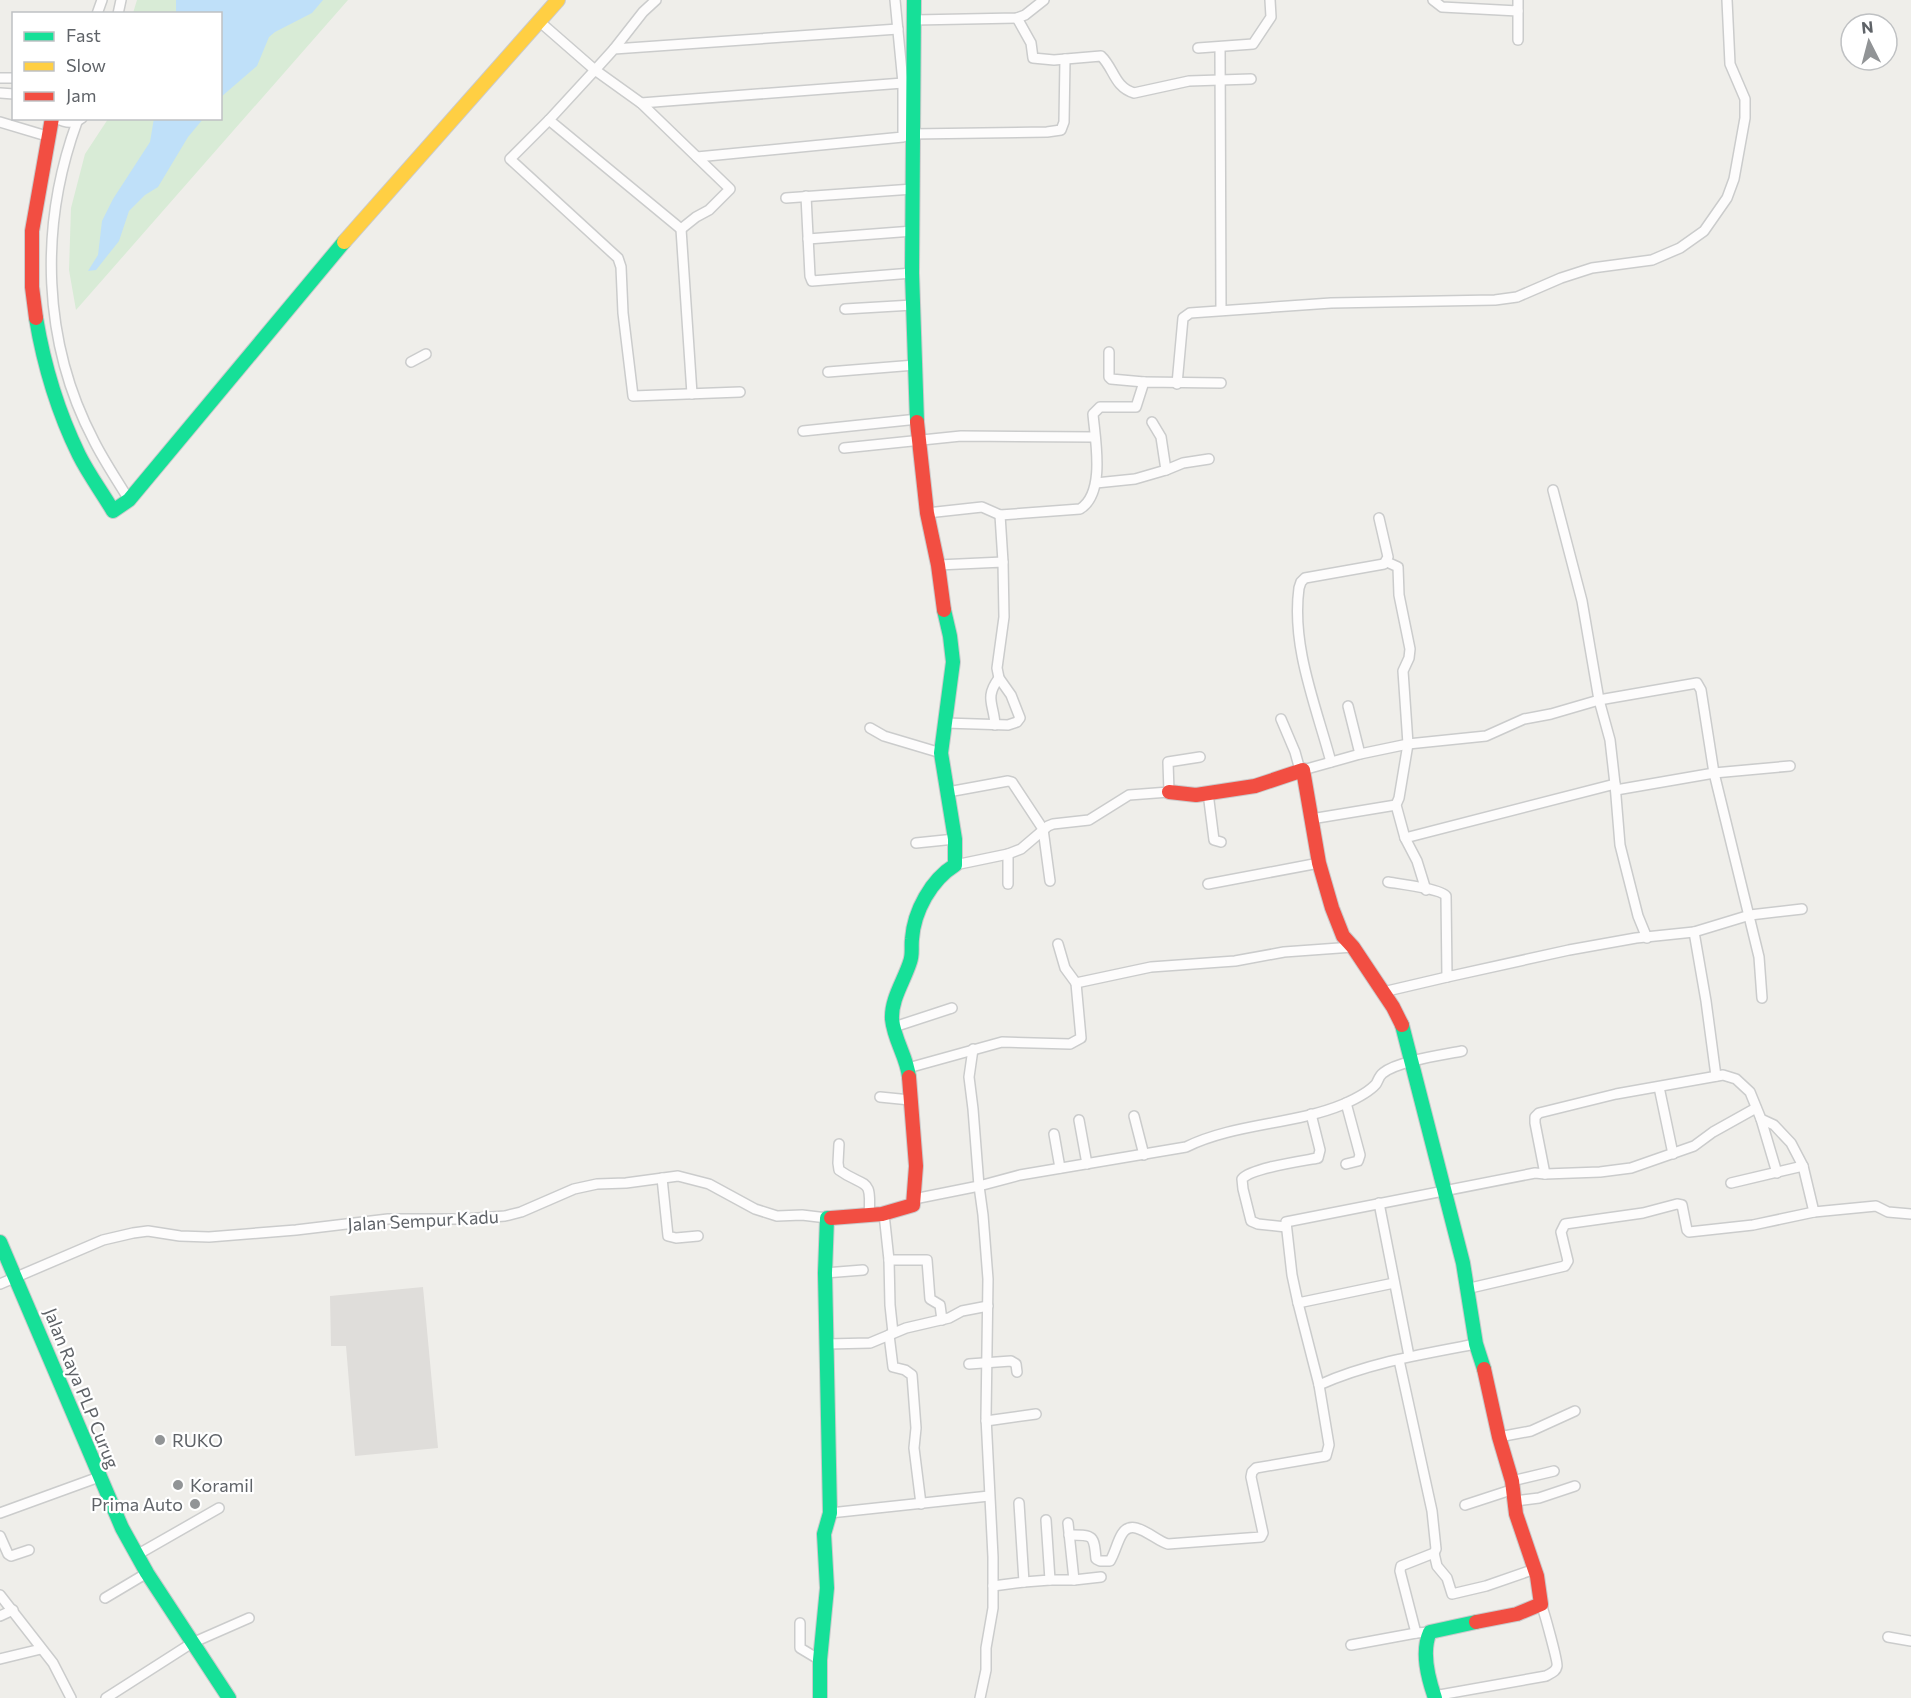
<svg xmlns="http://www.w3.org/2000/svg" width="1911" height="1698" viewBox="0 0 1911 1698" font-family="Commissioner,sans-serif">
<rect width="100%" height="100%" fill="#efeeea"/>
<path fill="#dfddda" d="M423 1287 438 1448 355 1456 346 1346H331L330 1296Z"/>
<path fill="#d8ebd6" d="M137 0H348L76 310 69 270 71 208 85 154 108 119 220 118V14L133 13Z"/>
<g fill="#bfe0f9">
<path d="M176 0H323L312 13 275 32 269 37 257 66 221 97 220 14 176 13Z"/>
<path d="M154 118 203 119 188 137 158 187 145 195 129 211 119 241 96 270 88 271 98 255 102 221 113 199 150 142Z"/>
</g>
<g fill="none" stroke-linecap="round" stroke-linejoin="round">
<g stroke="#cbcccc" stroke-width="12">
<g id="street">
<path d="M1433 0 1442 7 1518 11V0"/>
<path d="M1518 11V40"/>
<path d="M97 14 102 0"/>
<path d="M118 14 121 0"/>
<path d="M1017 18 1031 43 1033 58 1054 60 1101 56C1114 68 1114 87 1134 93L1189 81 1251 79"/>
<path d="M914 20 1017 18 1025 15 1044 0"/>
<path d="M540 22 595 70 549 120 681 229 696 217 709 210 730 189 641 103 595 70 614 49 898 29"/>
<path d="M1220 47 1221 310"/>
<path d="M1198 48 1253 44 1271 17 1270 0"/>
<path d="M614 49 643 12 656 0"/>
<path d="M0 78H14"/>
<path d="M0 93 14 94"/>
<path d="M641 103 903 83"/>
<path d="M56 118C65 123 74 124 82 118"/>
<path d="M549 120 510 159 618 258 621 267 623 313 633 396 740 392"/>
<path d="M0 122 50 137"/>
<path d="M77 122C39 226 42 342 94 441 104 461 117 480 129 500"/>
<path d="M912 134 1047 132 1061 130 1064 122 1065 59"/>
<path d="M697 157 903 137V83L895 0"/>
<path d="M806 196 810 276 812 281 912 273"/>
<path d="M786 198 913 189"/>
<path d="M681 229 692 394"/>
<path d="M808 239 913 231"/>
<path d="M845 309 913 305"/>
<path d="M1109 352V377L1111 379 1144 382"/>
<path d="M411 362 426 354"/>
<path d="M828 372 915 365"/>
<path d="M1177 384 1183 318 1190 313 1331 303 1495 300 1517 297 1561 278 1592 268 1652 260 1680 248 1704 231 1727 198 1734 179 1745 118V99L1730 64 1727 0"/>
<path d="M803 431 918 419"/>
<path d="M844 448 961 436 1094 437"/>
<path d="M1166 470 1183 463 1209 459"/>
<path d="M1096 483 1135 479 1166 470 1161 437 1152 422"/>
<path d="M1553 490 1582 601 1599 700 1610 740 1615 784"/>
<path d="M927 513 982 507 1000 515 1080 509C1106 493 1095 439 1093 414L1100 407H1136L1144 382 1221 383"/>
<path d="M1000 515 1003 562"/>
<path d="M1387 562 1398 567 1399 595 1410 649 1409 658 1403 671 1408 744 1399 798 1396 805 1405 838"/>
<path d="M938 565 1003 562 1004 617 997 668 999 678 1011 695 1020 718 1017 722 1008 725 945 723"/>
<path d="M1348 706 1360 754"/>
<path d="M1281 719 1295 752 1300 770"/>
<path d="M995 725C994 704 984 698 999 678"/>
<path d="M870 728 884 736 941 753"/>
<path d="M1331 762C1316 706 1291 646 1299 588L1301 582 1305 578 1384 564 1388 557 1379 518"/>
<path d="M1303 770 1360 754 1408 744 1486 736 1524 719 1551 714 1599 700 1697 683 1701 690 1714 773 1759 957 1762 998"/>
<path d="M1616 790 1714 773 1790 766"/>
<path d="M948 792 1008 781 1012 782 1043 829 1050 881"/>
<path d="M1208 793 1214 840 1221 842"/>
<path d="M1311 819 1396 805"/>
<path d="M916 843 955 839"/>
<path d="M955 865 1008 854 1021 849 1048 826 1053 824 1089 820 1129 795 1169 792 1168 762 1200 757"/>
<path d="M1388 882C1400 884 1441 889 1446 896L1447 977 1569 950 1636 938 1694 932 1750 915 1802 909"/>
<path d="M1008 884V854"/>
<path d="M1208 884 1319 863"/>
<path d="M1426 890 1417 861 1405 838 1615 784 1620 845 1638 916 1647 938"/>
<path d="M1694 932 1706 1001 1716 1076"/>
<path d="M1058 944 1065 968 1076 983 1151 967 1235 961 1284 952 1353 947"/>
<path d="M1383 992 1447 977"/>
<path d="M894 1027 952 1008"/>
<path d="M973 1049 969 1077 973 1109 979 1186 983 1215 988 1279 986 1417 993 1557V1608L986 1648V1670L980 1698"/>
<path d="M908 1068 1002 1042 1070 1044 1081 1038 1076 983"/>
<path d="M1659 1087 1673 1154"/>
<path d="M880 1097 910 1100"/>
<path d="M1346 1103 1360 1155 1358 1161 1346 1164"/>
<path d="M1134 1116 1144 1155"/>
<path d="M1761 1119 1777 1173"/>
<path d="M1079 1120 1087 1164"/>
<path d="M1054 1134 1060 1168"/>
<path d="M839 1144 838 1163 839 1170C865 1189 872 1175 869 1215"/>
<path d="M1545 1174 1600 1172 1631 1168 1694 1146 1713 1132 1756 1108"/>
<path d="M662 1178 668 1236 676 1238 698 1236"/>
<path d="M1731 1183 1803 1166"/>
<path d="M914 1199 979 1186 1020 1175 1186 1147C1235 1123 1294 1125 1344 1104 1353 1100 1369 1092 1376 1084 1378 1081 1379 1076 1383 1073 1398 1061 1442 1055 1462 1051"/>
<path d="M1379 1203 1409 1356"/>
<path d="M884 1214 889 1260H927L930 1299 940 1305 942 1320"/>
<path d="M1286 1227 1258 1224 1251 1221 1243 1189 1242 1179C1251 1168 1302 1161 1318 1158L1320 1150 1311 1114"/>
<path d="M889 1260 890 1305 893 1333"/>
<path d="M825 1273 863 1270"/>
<path d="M1394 1283 1298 1303 1292 1275 1286 1222 1535 1173 1545 1174 1535 1123V1117L1539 1113 1616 1094 1723 1075 1736 1079 1750 1092 1761 1119 1774 1125 1791 1143 1803 1166 1814 1212 1876 1206 1888 1212 1911 1214"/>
<path d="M0 1284 103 1240 133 1233 148 1231 180 1236 209 1237 296 1230 388 1219H464L505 1216 521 1212 574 1189 597 1184 626 1183 678 1176 709 1184 755 1209 777 1216 802 1215 827 1218"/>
<path d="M1466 1289 1565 1266 1568 1261 1561 1232 1565 1224 1643 1213 1677 1204 1682 1205 1687 1230 1689 1232 1753 1225 1814 1212"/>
<path d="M1298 1303 1319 1385"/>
<path d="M889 1335 893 1367 905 1370 912 1375 916 1428 914 1448 921 1504"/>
<path d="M827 1344 870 1343 906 1328 949 1318 962 1311 988 1306"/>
<path d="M1399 1360 1432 1511 1436 1549 1434 1553 1401 1566 1400 1571 1416 1633 1430 1632"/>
<path d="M969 1364 1011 1361 1016 1364 1017 1372"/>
<path d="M986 1421 1036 1414"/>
<path d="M1499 1437 1531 1431 1575 1411"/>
<path d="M1512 1481 1554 1471"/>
<path d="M1515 1501 1539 1498 1575 1486"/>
<path d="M1465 1505 1514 1489"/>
<path d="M0 1513 99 1477"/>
<path d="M830 1513 989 1496"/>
<path d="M1068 1523 1074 1580"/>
<path d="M1069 1535C1093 1535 1094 1534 1096 1559L1100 1561H1110C1115 1553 1117 1542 1122 1534 1133 1516 1155 1541 1168 1544L1261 1537 1263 1533 1251 1477 1252 1472 1256 1468 1326 1456 1329 1445 1319 1385C1368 1363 1423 1354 1476 1344"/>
<path d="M0 1536 8 1554 11 1556 29 1550"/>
<path d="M136 1552H142L219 1508"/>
<path d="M1434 1553 1437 1566 1447 1578 1452 1594 1486 1586 1535 1569"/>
<path d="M1050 1580H1074L1101 1577"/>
<path d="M1024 1582 1050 1580 1046 1520"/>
<path d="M993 1586 1024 1582 1019 1503"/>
<path d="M0 1595 53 1663 71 1698"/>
<path d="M105 1598 147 1573"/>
<path d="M0 1616 13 1610"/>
<path d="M800 1623V1648L820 1660"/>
<path d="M1888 1637 1911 1641"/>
<path d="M1351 1645 1416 1633"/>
<path d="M0 1659 41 1649"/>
<path d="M1434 1696 1546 1676C1551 1673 1556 1672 1557 1666 1558 1662 1544 1611 1541 1604"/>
<path d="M106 1698 192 1643 249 1618"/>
</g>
</g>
<g stroke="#cacacb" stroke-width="16">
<g id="fast">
<path d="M914 0 912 273 917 422"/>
<path d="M36 318C44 366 58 412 79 455 89 475 102 492 113 511L129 500 344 242"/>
<path d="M1402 1025 1463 1263 1476 1344 1484 1369"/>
<path d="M909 1077C907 1057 894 1040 892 1019 891 999 904 981 910 962 913 954 911 947 912 939 914 911 931 880 955 865V839L941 753 953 662 950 636 944 610"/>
<path d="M0 1242 122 1528 147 1573 229 1698"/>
<path d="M820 1698V1660L827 1588 824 1534 830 1513 825 1273 827 1218H831"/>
<path d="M1435 1698C1428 1678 1421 1652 1430 1632L1476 1622"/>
</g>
</g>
<g stroke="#cacacb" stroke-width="16">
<path id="slow" d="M344 242 558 0"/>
</g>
<g stroke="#cacacb" stroke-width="16">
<g id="jam">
<path d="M36 318 32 287V231L52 118"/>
<path d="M917 422 927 513 938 565 944 610"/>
<path d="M1169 792 1196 795 1255 786 1303 770 1319 863 1332 908 1343 936 1353 947 1393 1007 1402 1025"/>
<path d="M831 1218 882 1214 913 1205 916 1166 909 1077"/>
<path d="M1476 1622 1517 1614 1541 1604 1537 1576 1516 1514 1512 1481 1499 1437 1484 1369"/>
</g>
</g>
<use href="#street" stroke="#fdfcfc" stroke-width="9"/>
<use href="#fast" stroke="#16e098" stroke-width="14"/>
<use href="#slow" stroke="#ffcf43" stroke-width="14"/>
<use href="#jam" stroke="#f24e42" stroke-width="14"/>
</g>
<g fill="#919496" stroke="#fff" stroke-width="2">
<circle cx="160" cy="1440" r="6"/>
<circle cx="178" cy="1485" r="6"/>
<circle cx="195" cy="1504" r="6"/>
</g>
<g text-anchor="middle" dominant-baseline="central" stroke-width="4.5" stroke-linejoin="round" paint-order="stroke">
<g font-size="18" fill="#5f6368" stroke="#fff">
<text transform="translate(423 1220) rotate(-3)">Jalan Sempur Kadu</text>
<text transform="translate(82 1388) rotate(68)">Jalan Raya PLP Curug</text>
</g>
<g font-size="18" fill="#5f6368" stroke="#fff" text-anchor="start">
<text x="172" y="1440">RUKO</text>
<text x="190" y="1485">Koramil</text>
<text x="183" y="1504" text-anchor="end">Prima Auto</text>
</g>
</g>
<rect x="12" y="12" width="210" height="108" fill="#ffffff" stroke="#bfc1c3" stroke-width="1.5"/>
<rect x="24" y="32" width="30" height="9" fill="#16e098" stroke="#bfc1c3" stroke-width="1.5"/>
<text x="66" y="42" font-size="18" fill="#5f6368">Fast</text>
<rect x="24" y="62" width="30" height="9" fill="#ffcf43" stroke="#bfc1c3" stroke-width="1.5"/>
<text x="66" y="72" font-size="18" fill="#5f6368">Slow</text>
<rect x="24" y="92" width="30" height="9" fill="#f24e42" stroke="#bfc1c3" stroke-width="1.5"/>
<text x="66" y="102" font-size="18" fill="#5f6368">Jam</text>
<g transform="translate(1869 42) rotate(354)"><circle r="28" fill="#ffffff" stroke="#bfc1c3" stroke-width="1.5"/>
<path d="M0-4.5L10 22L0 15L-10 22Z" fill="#919496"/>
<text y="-9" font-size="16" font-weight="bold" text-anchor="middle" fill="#5f6368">N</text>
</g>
</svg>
